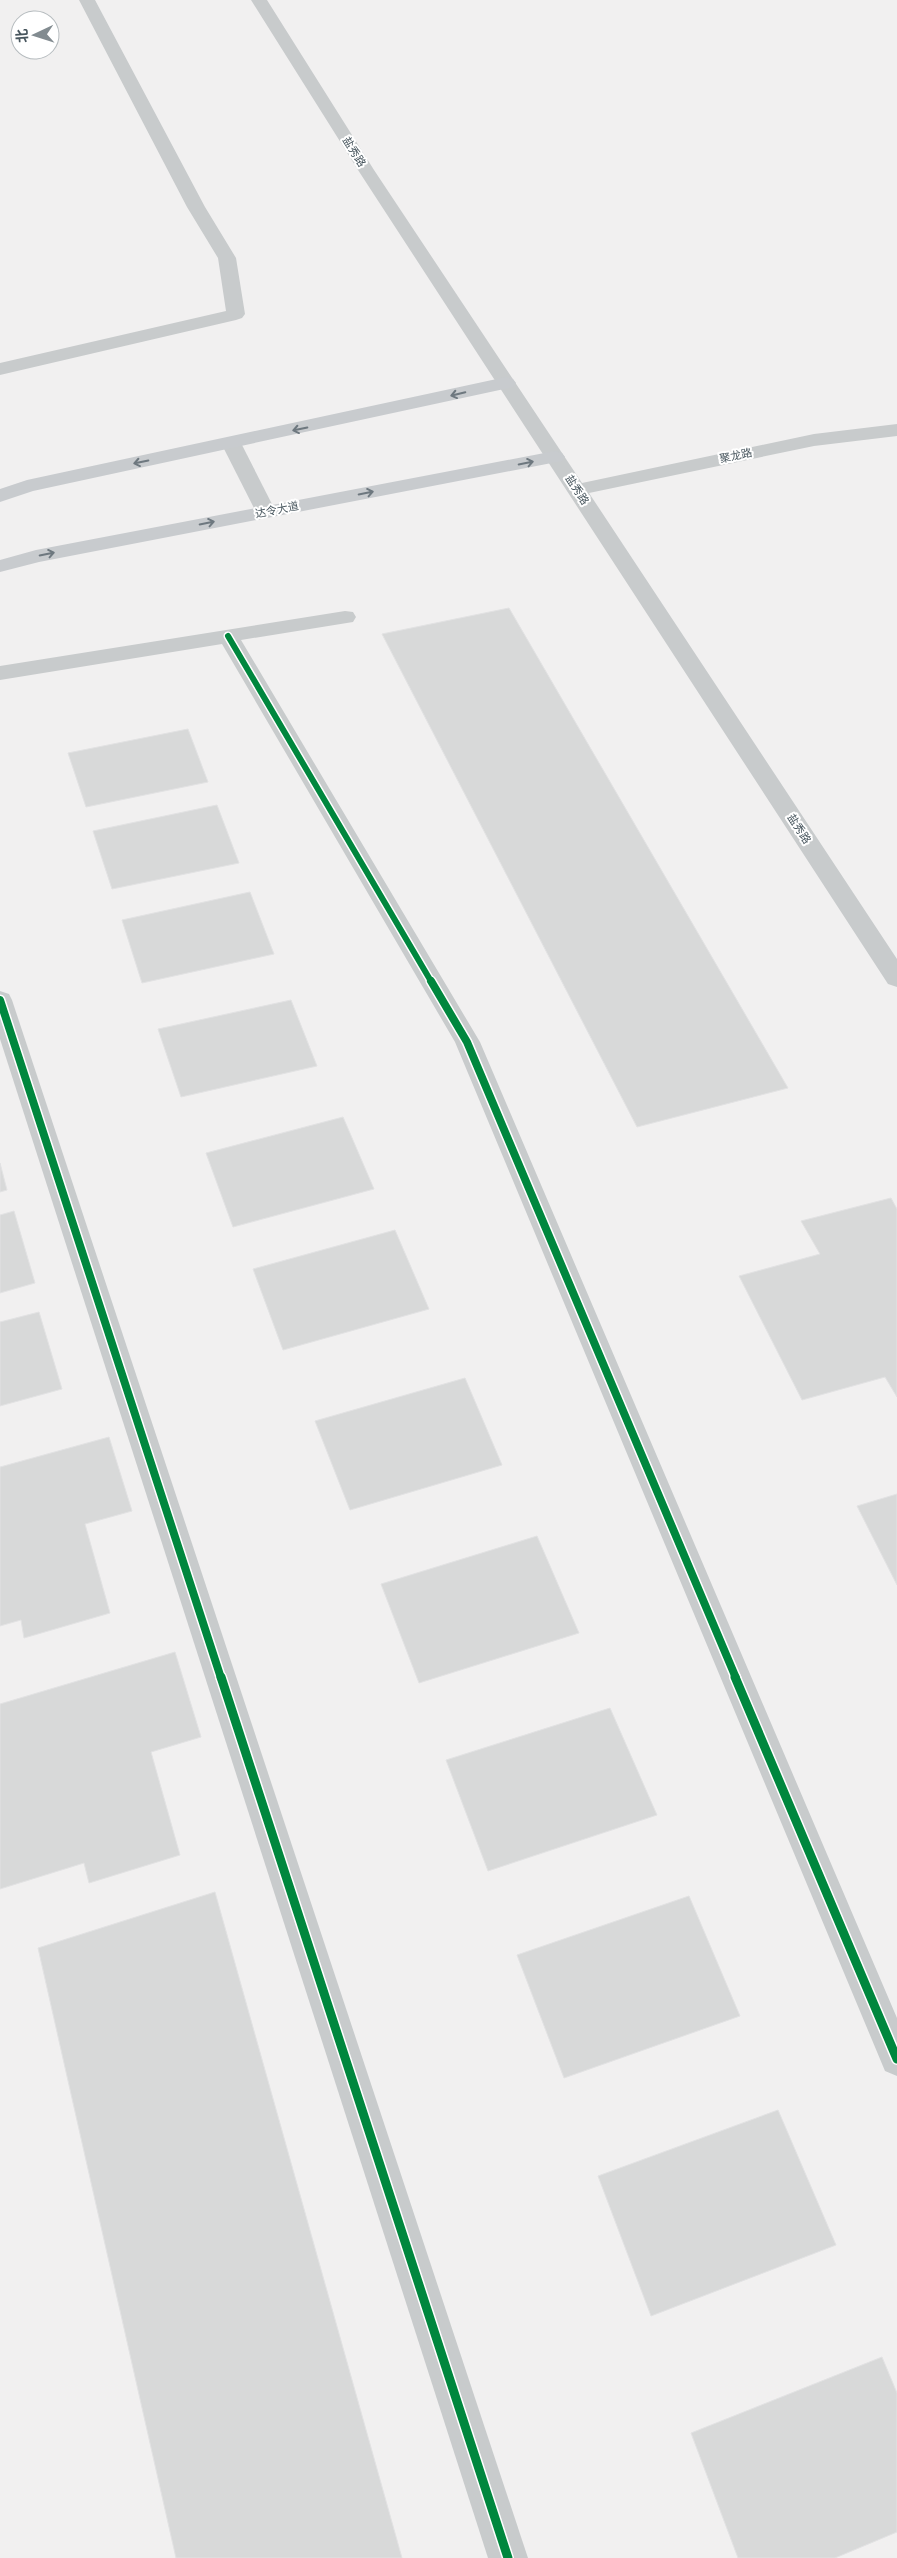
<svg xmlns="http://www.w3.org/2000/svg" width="897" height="2558" viewBox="0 0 897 2558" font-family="'Roboto Condensed','Noto Sans SC',sans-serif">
<rect width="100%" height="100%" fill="#f1f0f0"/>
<g fill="#d8d9d9" stroke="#e2e2e3">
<path d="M509 608 788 1088 637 1127 382 634Z"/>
<path d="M188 729 208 782 86 807 68 753Z"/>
<path d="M217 805 239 863 112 889 93 831Z"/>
<path d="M250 892 274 954 142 983 122 920Z"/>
<path d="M291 1000 317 1066 181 1097 158 1029Z"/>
<path d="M343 1117 374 1189 233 1227 206 1153Z"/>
<path d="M0 1163 7 1190 0 1192Z"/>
<path d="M891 1198 897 1209V1397L885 1377 802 1400 739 1276 820 1254 801 1221Z"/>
<path d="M14 1211 35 1283 0 1293V1215Z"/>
<path d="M395 1230 429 1309 283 1350 253 1269Z"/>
<path d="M39 1312 62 1389 0 1406V1322Z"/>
<path d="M465 1378 502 1465 350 1510 315 1421Z"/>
<path d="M109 1437 132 1511 85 1524 110 1613 24 1638 21 1620 0 1626V1467Z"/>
<path d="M897 1494V1585L857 1506Z"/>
<path d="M537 1536 579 1633 419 1683 381 1584Z"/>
<path d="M175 1652 201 1737 151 1752 180 1855 89 1883 84 1863 0 1889V1704Z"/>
<path d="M610 1708 657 1815 488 1871 446 1760Z"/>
<path d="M215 1892 402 2558H176L38 1948Z"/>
<path d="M689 1896 740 2016 564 2078 517 1955Z"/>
<path d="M778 2110 836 2245 651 2316 598 2176Z"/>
<path d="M882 2357 897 2393V2532L835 2558H738L691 2433Z"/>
</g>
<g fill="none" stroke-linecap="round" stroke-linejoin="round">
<g fill="#c8cbcc" fill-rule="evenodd">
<path d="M79 0H95L205 207 236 258 245 314 242 318 236 320 0 375V363L226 311 218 258 187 207Z"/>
<path d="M251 0H267L374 170 582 483 814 434 897 424V436L814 446 589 493 897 959V987L888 984 358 170Z"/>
<path d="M231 437 238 439 241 443 276 512 273 516H259L256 512 221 443 224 439Z"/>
<path d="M345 611 353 612 356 617 353 622 241 640 480 1042 897 2018V2076L885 2071 455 1042 222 644 0 680V666Z"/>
<path d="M0 991 9 994 12 1000 528 2558H488L0 1039Z"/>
</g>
<g fill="#c8cbce" fill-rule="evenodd">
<path d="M506 377 513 379 516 383 513 387 33 491 0 502V489L27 480Z"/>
<path d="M555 451 562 453 565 457 562 461 39 562 0 572V560L36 550Z"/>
</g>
<g stroke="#fff" stroke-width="9">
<path id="cycleway-far2" d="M228 636 432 983"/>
</g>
<g stroke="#fff" stroke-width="11">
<g id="cycleway-far1">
<path d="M431 981 467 1042 736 1678"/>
<path d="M0 1000 221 1678"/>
</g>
</g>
<g stroke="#fff" stroke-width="12">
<g id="cycleway">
<path d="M221 1677 508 2558"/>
<path d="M735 1677 897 2059"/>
</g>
</g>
<use href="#cycleway-far2" stroke="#00873e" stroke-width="6"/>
<use href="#cycleway-far1" stroke="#00873e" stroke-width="8"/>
<use href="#cycleway" stroke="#00873e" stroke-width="9"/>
</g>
<defs><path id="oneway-shaft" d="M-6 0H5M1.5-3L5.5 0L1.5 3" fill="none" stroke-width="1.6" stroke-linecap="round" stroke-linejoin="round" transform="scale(1.25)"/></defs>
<g stroke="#6e787f">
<use href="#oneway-shaft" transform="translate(458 394) rotate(167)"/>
<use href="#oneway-shaft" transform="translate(300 429) rotate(168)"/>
<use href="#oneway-shaft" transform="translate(141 462) rotate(168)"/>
<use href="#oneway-shaft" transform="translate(526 463) rotate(-11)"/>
<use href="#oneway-shaft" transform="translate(366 493) rotate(-11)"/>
<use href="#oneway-shaft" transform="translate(207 523) rotate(-11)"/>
<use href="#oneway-shaft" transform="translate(47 554) rotate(-11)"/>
</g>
<g text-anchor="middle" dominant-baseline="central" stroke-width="4" stroke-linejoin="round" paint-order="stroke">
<g font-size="11" fill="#47555d" stroke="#fff">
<text transform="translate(354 152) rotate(58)">盐秀路</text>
<text transform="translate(736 456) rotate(-12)">聚龙路</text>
<text transform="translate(577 490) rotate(57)">盐秀路</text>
<text transform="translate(277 510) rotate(-11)">达令大道</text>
<text transform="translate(799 829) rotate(57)">盐秀路</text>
</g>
</g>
<g transform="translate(35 35) rotate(266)"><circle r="24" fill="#ffffff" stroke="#b5bbbe"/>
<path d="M0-4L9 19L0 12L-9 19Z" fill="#828b90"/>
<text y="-8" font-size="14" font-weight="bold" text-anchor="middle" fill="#47555d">北</text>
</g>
</svg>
